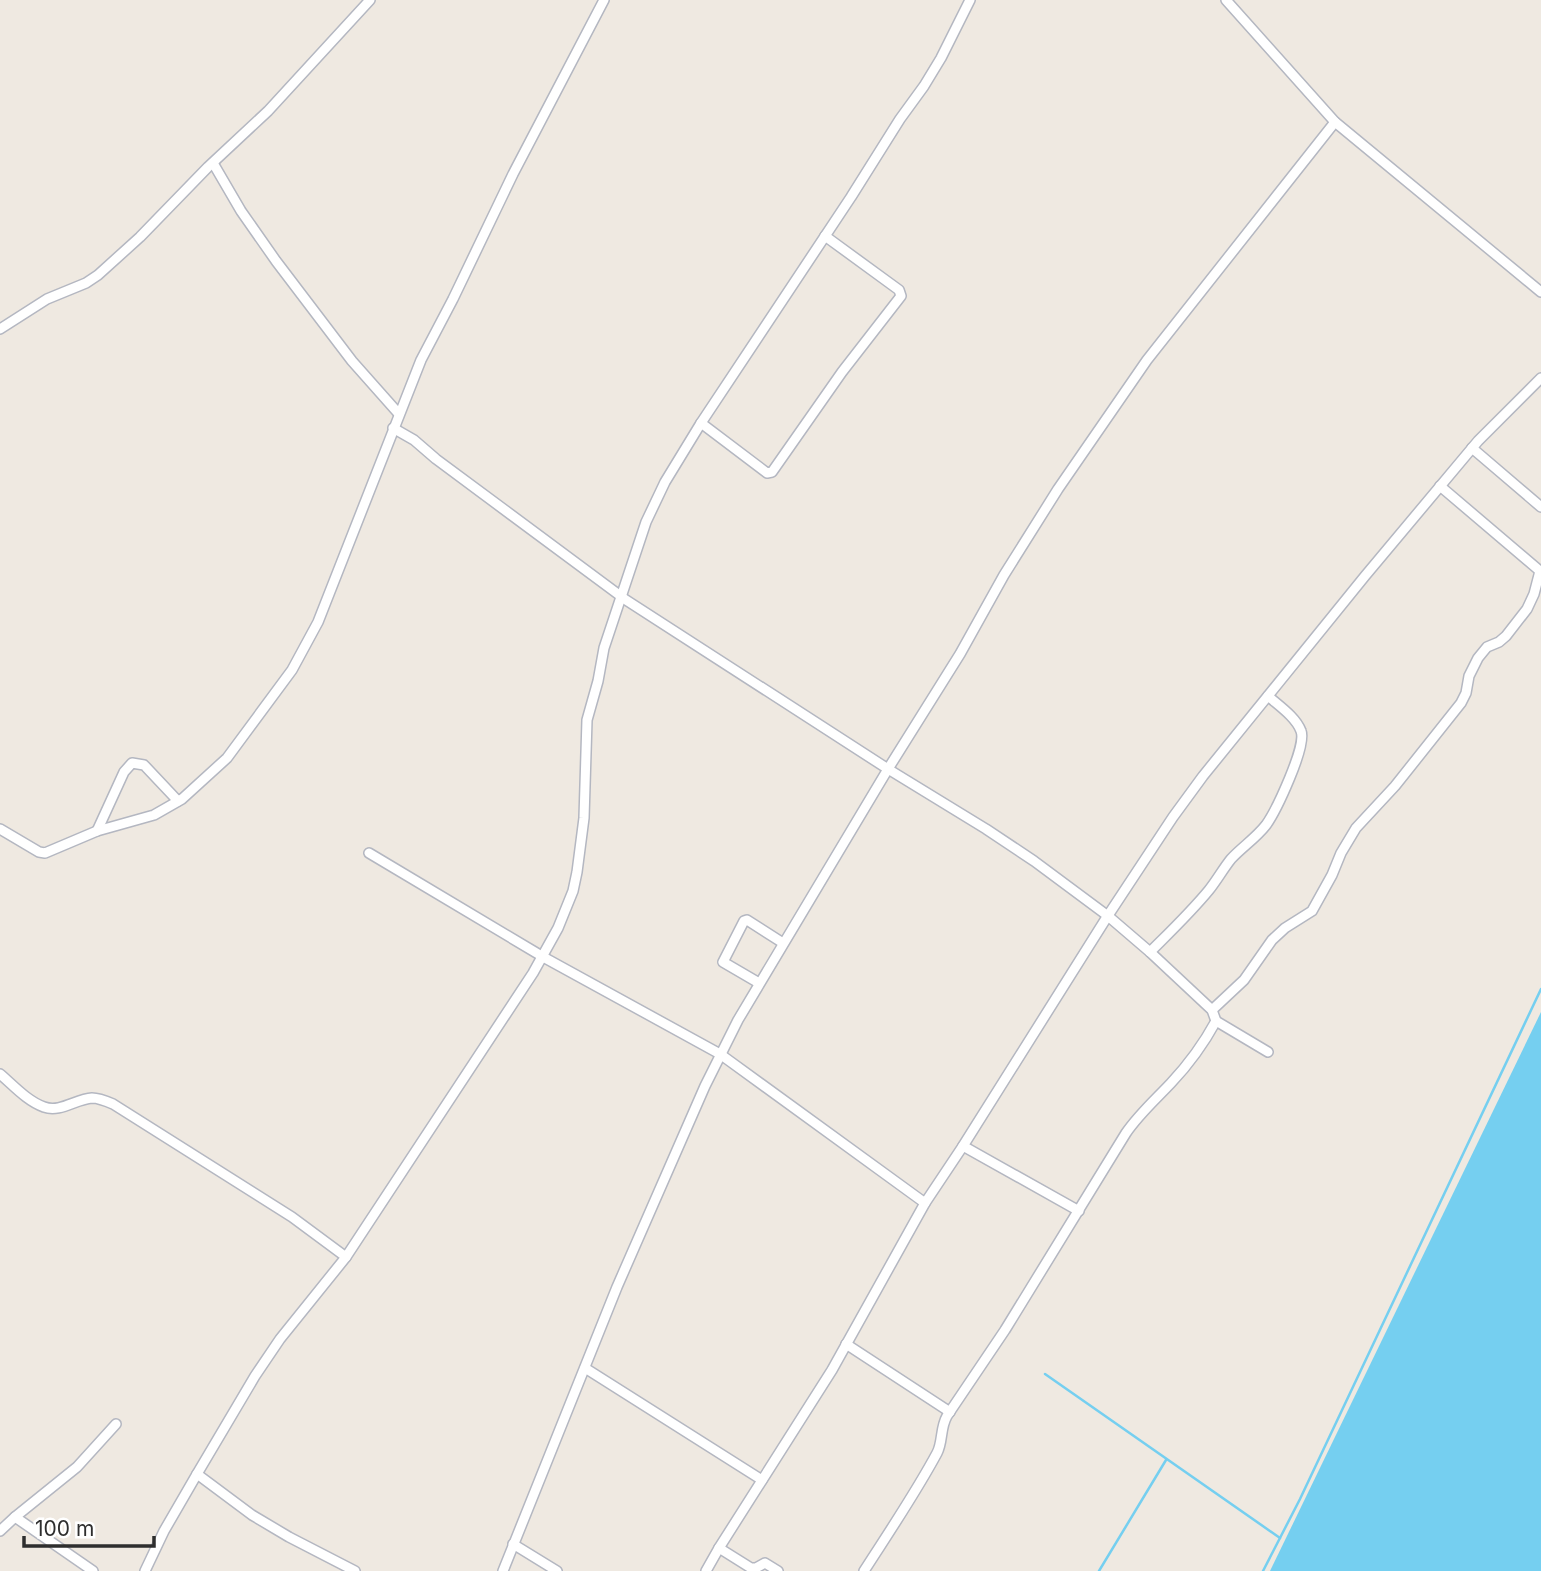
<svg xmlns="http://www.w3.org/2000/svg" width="1541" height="1571" viewBox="0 0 1541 1571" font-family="Inter,sans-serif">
<rect width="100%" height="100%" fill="#efe9e1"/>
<path fill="#75cff0" d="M1541 1012V1571H1270Z"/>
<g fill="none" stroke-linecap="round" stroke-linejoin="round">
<g stroke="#75cff0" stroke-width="2.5">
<path d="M1045 1374 1280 1538"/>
<path d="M1099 1571 1166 1460"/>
<path d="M1263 1571 1300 1499 1541 989"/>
</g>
<g stroke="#b4b7c1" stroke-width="12">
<g id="minor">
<path d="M1226 0 1335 122 1541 292"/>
<path d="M213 163 241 211 276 261 352 361 399 414"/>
<path d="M0 329 47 299 86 283 98 275 140 237 208 167 268 111 370 0"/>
<path d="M701 423 767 473 772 472 842 372 901 296 899 290 825 236"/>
<path d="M393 428 414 440 436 459 626 600 888 769 986 829 1034 861 1108 916 1150 952 1212 1010 1216 1021 1268 1052"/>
<path d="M1472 448 1541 507"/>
<path d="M0 829 39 852 45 853 97 831 154 815 182 799 227 758 292 670 318 622 421 360 453 299 513 174 604 0"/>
<path d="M97 831 124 772 132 763 144 765 178 801"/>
<path d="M369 853 545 958 720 1054 925 1203"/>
<path d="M1150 952C1170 932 1191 912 1209 890 1217 880 1223 869 1231 859 1242 847 1256 838 1266 825 1276 811 1307 746 1301 731 1296 717 1278 705 1268 696"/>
<path d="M759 983 723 962 744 921 747 920 783 943"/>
<path d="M1212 1010 1244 980 1272 940 1285 928 1312 911 1332 875 1341 853 1356 828 1395 786 1461 703 1466 693 1469 676 1478 658 1487 647 1499 642 1506 636 1527 609 1534 594 1540 571 1440 486"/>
<path d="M0 1074C13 1085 27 1101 44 1107 60 1113 76 1099 92 1098 99 1098 106 1101 113 1104L292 1217 346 1257 280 1339 255 1376 197 1474 252 1515 289 1537 355 1571"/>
<path d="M963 1146 1079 1211"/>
<path d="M346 1257 533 973 558 928 573 891 577 872 584 818 587 720 598 681 604 648 646 522 665 482 701 423 851 197 900 119 924 86 941 58 970 0"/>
<path d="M846 1344 950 1412"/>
<path d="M585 1368 762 1480"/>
<path d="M15 1517 93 1571"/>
<path d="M0 1531 15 1517 77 1467 116 1424"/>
<path d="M513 1544 557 1571"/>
<path d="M719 1548 751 1568H756L765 1563 778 1571"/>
<path d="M145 1571 164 1531 197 1474"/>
<path d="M503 1571 617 1287 705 1086 738 1020 888 769 960 654 1004 575 1058 489 1147 360 1335 122"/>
<path d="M706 1571 719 1548 832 1370 925 1203 963 1146 1107 917 1173 817 1203 776 1365 576 1478 441 1541 378"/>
<path d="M864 1571C889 1532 915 1494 937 1453 943 1442 940 1428 947 1416L1005 1330 1126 1133C1139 1114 1155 1100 1171 1083 1188 1065 1204 1043 1216 1021"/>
</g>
</g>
<use href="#minor" stroke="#fff" stroke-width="9"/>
</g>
<path d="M24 1536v10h130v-10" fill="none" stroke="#2e2e2e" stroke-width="3.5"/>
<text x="35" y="1536" font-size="21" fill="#2e2e2e" stroke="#ffffff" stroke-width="5" paint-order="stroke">100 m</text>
</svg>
